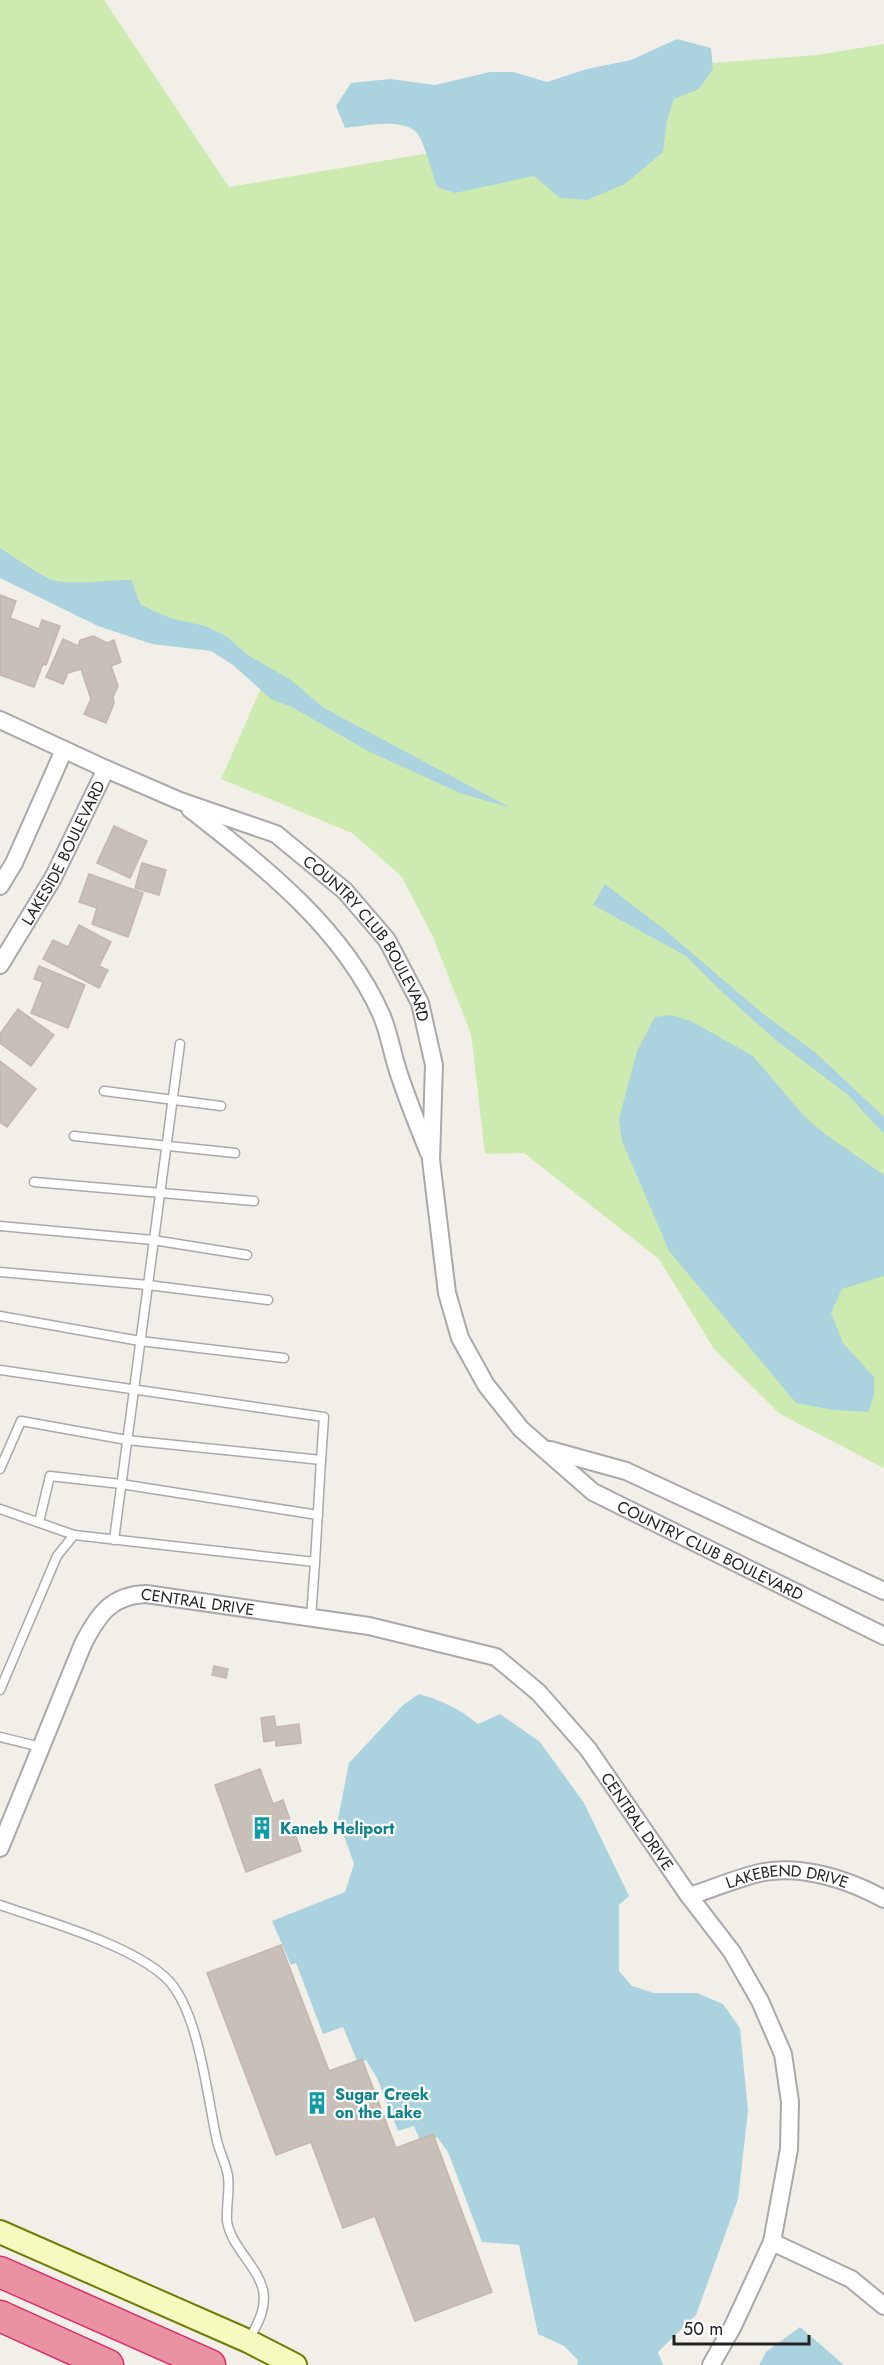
<svg xmlns="http://www.w3.org/2000/svg" width="884" height="2365" viewBox="0 0 884 2365" font-family="Jost,sans-serif">
<rect width="100%" height="100%" fill="#f2efe9"/>
<path fill="#cdebb0" d="M0 0H104L229 187 464 147 686 65 817 55 884 44V1468L780 1414 714 1349 659 1259 524 1153 485 1154 471 1034 433 937 402 877 352 833 221 779 266 677 207 638 0 570Z"/>
<g fill="#aad3df">
<path d="M677 39 711 48 713 69 699 89 674 99 667 121 663 152 625 184 587 200 560 198 534 176 455 193 437 187C433 175 424 143 418 134 405 117 363 126 345 128L336 106 351 83 390 79 435 85 490 72H514L547 82 587 69 631 60Z"/>
<path d="M0 548C11 555 43 577 52 580 78 586 105 579 131 580L141 605 170 618 205 626 226 636 248 655 291 680 324 708 511 808 460 793 366 750 294 708 271 699 233 665 211 651 152 644 98 626 0 578Z"/>
<path d="M605 884 665 930 762 1013 816 1053 884 1117V1134L848 1095 777 1041 722 992 686 956 593 905Z"/>
<path d="M670 1015 691 1021 753 1056 805 1117 825 1134 884 1175V1276L842 1289 831 1313 843 1343 874 1377V1394L869 1412 834 1410 796 1403 669 1251 622 1141 619 1119 637 1051 655 1017Z"/>
<path d="M419 1694C441 1700 460 1709 478 1724L500 1714 540 1742 584 1803 629 1896 619 1905V1971L632 1986 654 1993H697L723 2004 740 2028 748 2111 738 2199 696 2315 658 2352 663 2365H577L578 2360 564 2346 538 2334 519 2245 482 2242 448 2152 437 2137 421 2143 414 2126 398 2131 377 2078 366 2060 358 2063 343 2027 323 2034 296 1963 291 1965 272 1921 345 1892 354 1864 338 1819 349 1763 403 1705Z"/>
<path d="M800 2327 844 2365H759L766 2352Z"/>
</g>
<g fill="#c7bfb8" stroke="#c4b6ab" stroke-width="1.5">
<path d="M0 595 16 601 10 618 39 629 42 620 60 626 46 665 43 664 34 687 0 675Z"/>
<path d="M93 636 107 643 114 640 121 662 111 666 118 686 113 697 114 703 106 723 84 714 91 699 81 669 68 673 63 684 46 677 63 639 78 646 80 640Z"/>
<path d="M114 826 147 841 130 878 97 863Z"/>
<path d="M142 863 166 870 159 895 135 888Z"/>
<path d="M89 874 143 893 128 937 92 924 97 908 79 902Z"/>
<path d="M79 925 111 942 99 966 108 970 99 988 43 959 53 940 68 947Z"/>
<path d="M39 966 85 985 68 1028 31 1013 43 982 34 979Z"/>
<path d="M18 1009 54 1035 31 1066 0 1043V1034Z"/>
<path d="M0 1061 36 1089 7 1127 0 1122Z"/>
<path d="M214 1666 228 1669 226 1678 212 1675Z"/>
<path d="M274 1716 276 1727 299 1724 301 1743 276 1746V1740L264 1742 261 1718Z"/>
<path d="M260 1769 273 1804 283 1800 301 1851 246 1872 215 1785Z"/>
<path d="M281 1945 329 2071 362 2059 396 2148 433 2134 492 2292 415 2321 375 2216 343 2228 311 2142 276 2155 207 1973Z"/>
</g>
<g fill="none" stroke-linecap="round" stroke-linejoin="round">
<g stroke="#a9a9a9" stroke-width="11">
<g id="service">
<path d="M104 1091 221 1106"/>
<path d="M74 1136 235 1153"/>
<path d="M34 1182 254 1201"/>
<path d="M0 1226 153 1240 247 1255"/>
<path d="M0 1272 148 1285 268 1300"/>
<path d="M0 1316 140 1341 284 1358"/>
<path d="M0 1370 324 1417 321 1460"/>
<path d="M0 1469 21 1421 127 1440 321 1460 315 1562"/>
<path d="M0 1509 74 1535"/>
<path d="M39 1522 50 1476 121 1484 318 1515"/>
<path d="M114 1540 180 1044"/>
<path d="M0 1690 57 1556 74 1535 315 1562 311 1618"/>
<path d="M0 1737 41 1747"/>
<path d="M0 1905C48 1922 130 1944 166 1978 199 2009 207 2097 217 2141 220 2153 226 2164 228 2176 230 2191 226 2206 227 2221 231 2247 257 2265 263 2290 267 2309 257 2325 248 2341"/>
</g>
</g>
<g stroke="#a9a9a9" stroke-width="20">
<g id="minor">
<path id="s1" d="M0 720 106 769 180 801 276 834 345 891 387 940 420 1003 434 1065 431 1160 447 1293 460 1338 486 1385 521 1429 593 1492 884 1636"/>
<path d="M190 809C263 866 342 927 381 1014 389 1032 392 1053 398 1071 407 1099 418 1126 429 1153"/>
<path d="M0 886 14 863 64 750"/>
<path id="s2" d="M0 965 53 878 106 769"/>
<path d="M550 1450 626 1471 884 1591"/>
<path id="s3" d="M0 1848 83 1644C98 1615 111 1595 146 1594L369 1626 496 1657 539 1693 588 1749 689 1896 732 1952 760 2001 783 2054 790 2102 789 2149 772 2242 733 2326 711 2365"/>
<path id="s4" d="M689 1896C713 1889 741 1876 764 1872 804 1865 849 1880 884 1899"/>
<path d="M772 2242 851 2279 884 2306"/>
</g>
</g>
<g stroke="#707d05" stroke-width="26">
<path id="secondary" d="M0 2232 248 2341 295 2365"/>
</g>
<g stroke="#dc2a67" stroke-width="33">
<g id="motorway">
<path d="M0 2272 210 2365"/>
<path d="M0 2316 108 2365"/>
</g>
</g>
<use href="#service" stroke="#fff" stroke-width="8"/>
<use href="#minor" stroke="#fff" stroke-width="16"/>
<use href="#secondary" stroke="#f7fabf" stroke-width="22"/>
<use href="#motorway" stroke="#e892a2" stroke-width="30"/>
</g>
<defs>
<g id="building-bare" transform="scale(1.8)"><path d="M-4-6H4V6H1V3H-1V6H-4ZM-2.5-4.3h1.7v1.8h-1.7ZM.8-4.3h1.7v1.8H.8ZM-2.5-1h1.7V.8h-1.7ZM.8-1h1.7V.8H.8Z" fill="#0f9aa8" stroke="#fff" stroke-width="2.5" paint-order="stroke"/></g>
</defs>
<g fill-rule="evenodd">
<use href="#building-bare" x="262" y="1828"/>
<use href="#building-bare" x="317" y="2103"/>
</g>
<g text-anchor="middle" dominant-baseline="central" stroke-width="4.5" stroke-linejoin="round" paint-order="stroke">
<g font-size="16" fill="#222" stroke="#fff">
<text stroke="none"><textPath href="#s2" startOffset="129">LAKESIDE BOULEVARD</textPath></text>
<text stroke="none"><textPath href="#s1" startOffset="440">COUNTRY CLUB BOULEVARD</textPath></text>
<text stroke="none"><textPath href="#s1" startOffset="1200">COUNTRY CLUB BOULEVARD</textPath></text>
<text stroke="none"><textPath href="#s3" startOffset="358">CENTRAL DRIVE</textPath></text>
<text stroke="none"><textPath href="#s3" startOffset="880">CENTRAL DRIVE</textPath></text>
<text stroke="none"><textPath href="#s4" startOffset="102">LAKEBEND DRIVE</textPath></text>
</g>
<g font-size="16" font-weight="bold" fill="#0d838f" stroke="#fff" text-anchor="start">
<text x="280" y="1828">Kaneb Heliport</text>
<text x="335" y="2094">Sugar Creek<tspan x="335" dy="18">on the Lake</tspan></text>
</g>
</g>
<path d="M674 2335v9h135v-9" fill="none" stroke="#222222" stroke-width="3"/>
<text x="683" y="2335" font-size="18" fill="#222222" stroke="#ffffff" stroke-width="4.5" paint-order="stroke">50 m</text>
</svg>
